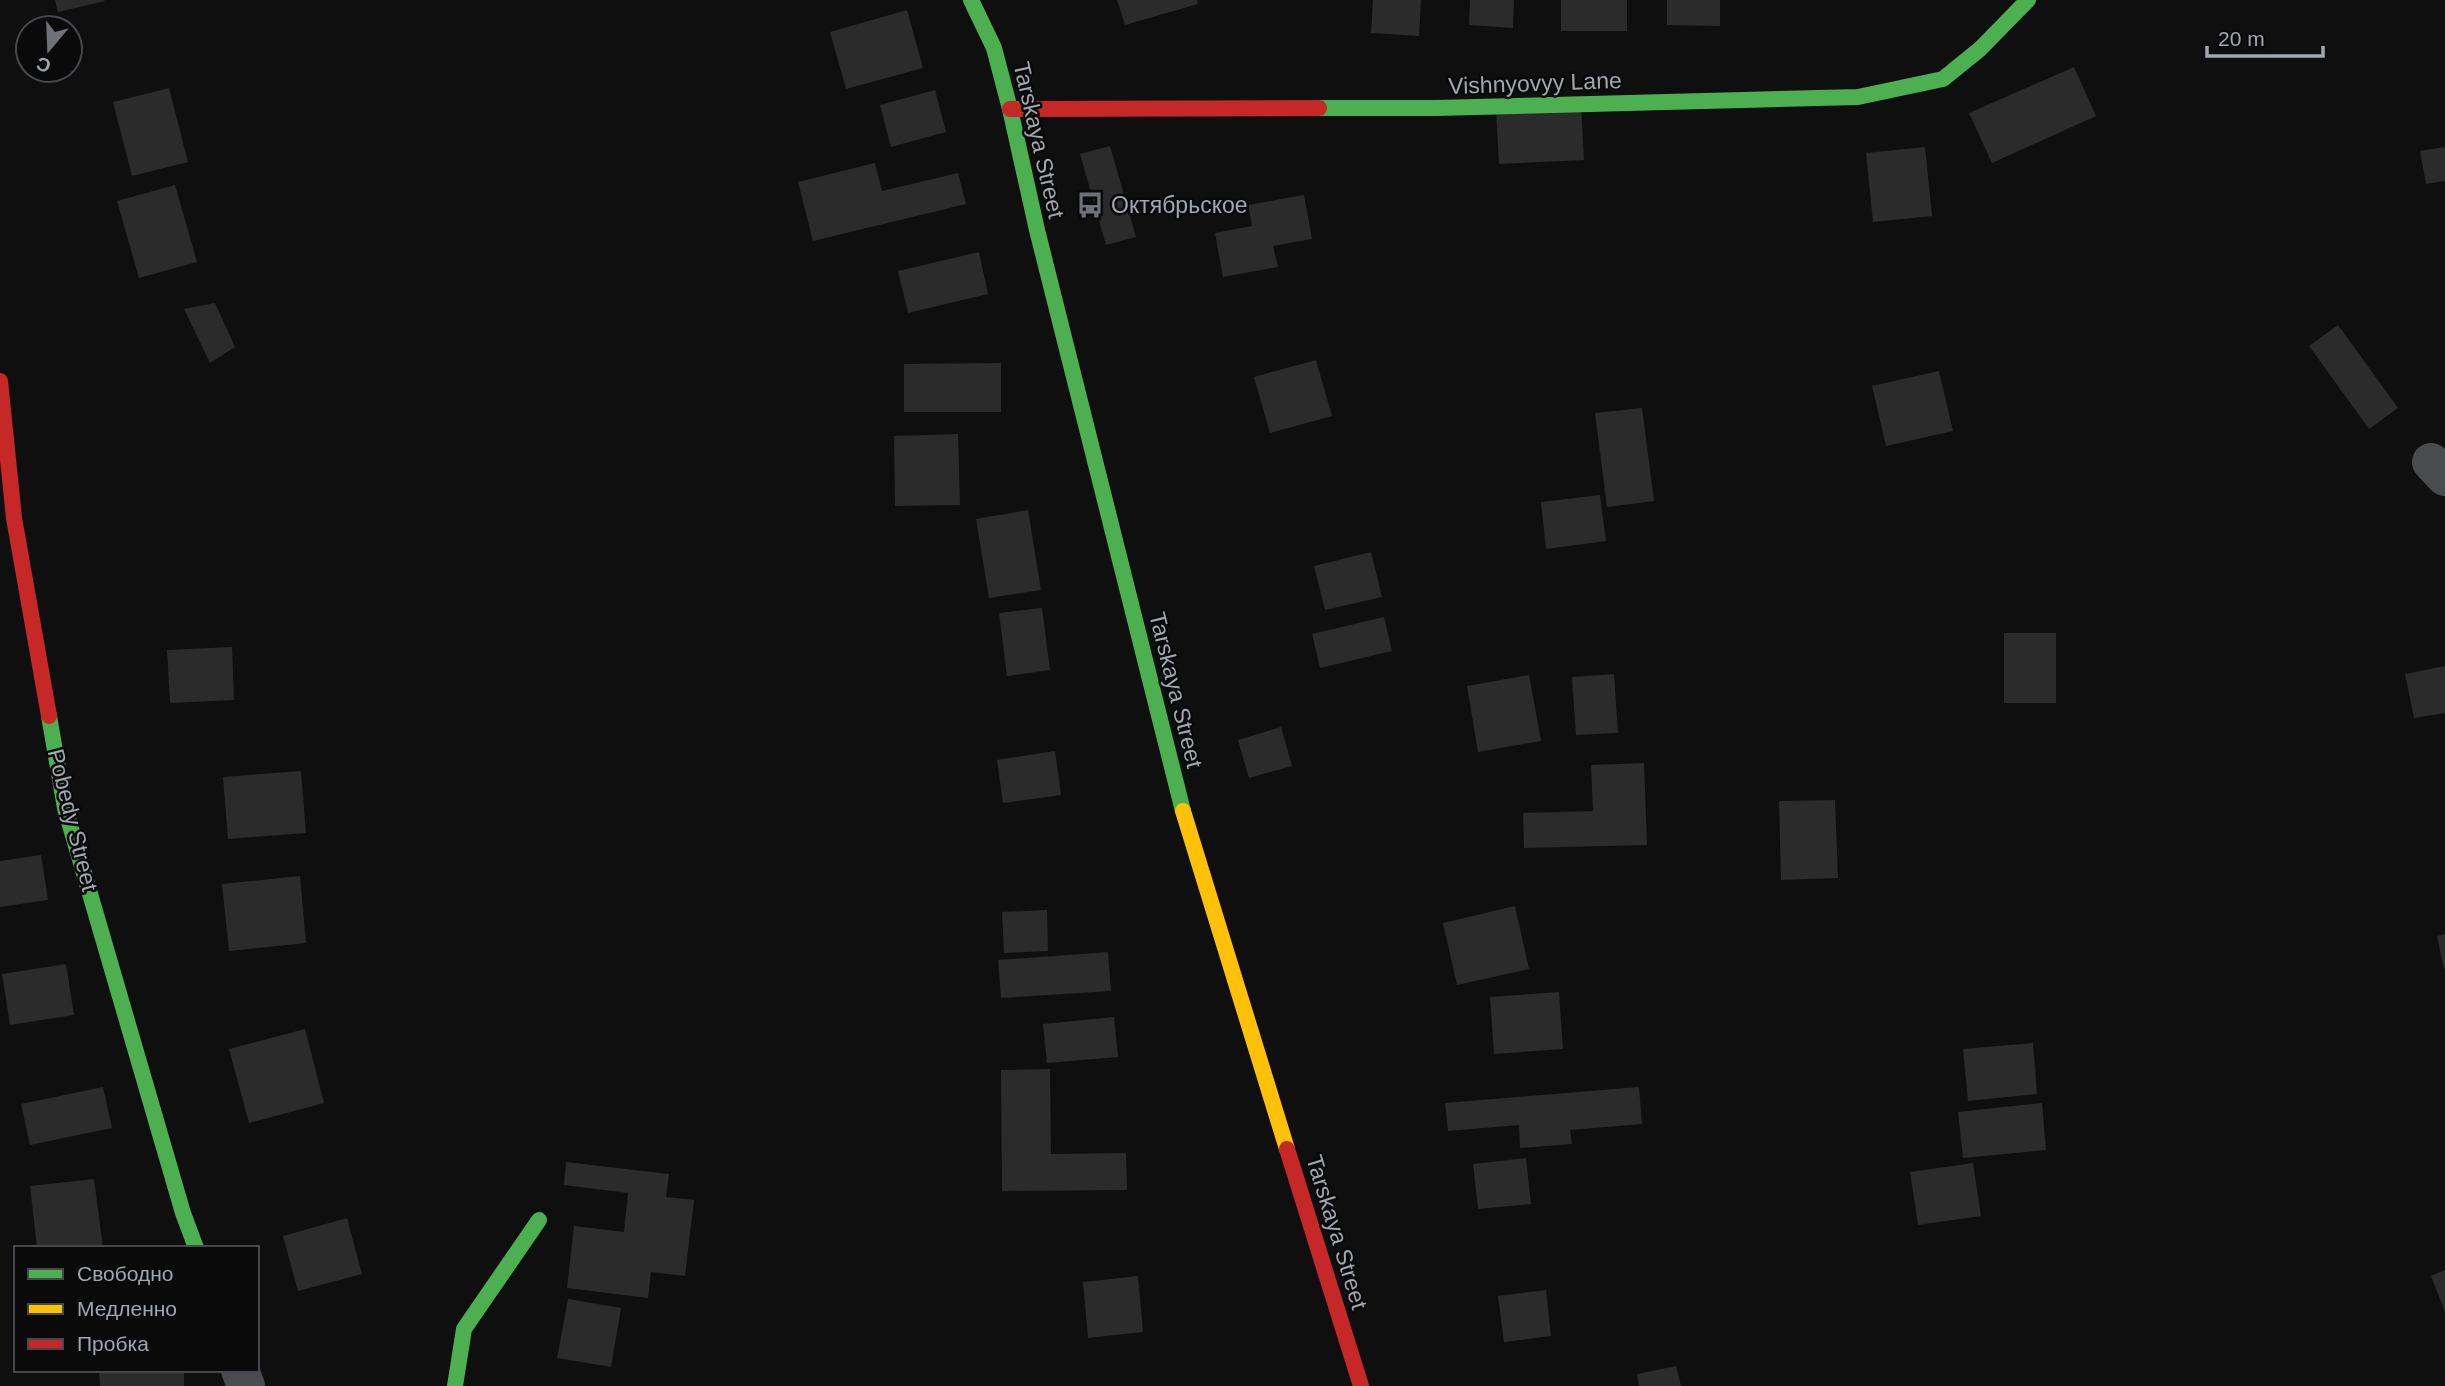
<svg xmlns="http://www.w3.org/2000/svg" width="2445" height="1386" viewBox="0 0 2445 1386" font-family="Helvetica,sans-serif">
<rect width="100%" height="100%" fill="#0f0f10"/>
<g fill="#2b2b2c">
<path d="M55 0H104L105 1 58 12Z"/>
<path d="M1117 0H1197L1198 4 1125 25Z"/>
<path d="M1373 0H1421L1419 36 1371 33Z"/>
<path d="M1470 0H1514L1513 28 1469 25Z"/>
<rect x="1561" y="0" width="66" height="31"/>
<path d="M1667 0H1720V26L1667 25Z"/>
<path d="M907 10 923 68 846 89 830 32Z"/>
<path d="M2074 67 2096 116 1992 163 1969 113Z"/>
<path d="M169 88 188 162 132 176 113 102Z"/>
<path d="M935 90 946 132 891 147 880 105Z"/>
<path d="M1581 106 1584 160 1499 164 1496 109Z"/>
<path d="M1110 146 1136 237 1106 245 1080 154Z"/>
<path d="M1925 147 1932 216 1873 222 1866 153Z"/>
<path d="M2445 147V181L2426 184 2420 151Z"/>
<path d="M875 163 882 191 958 173 966 204 813 241 798 182Z"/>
<path d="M175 185 197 262 139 278 117 201Z"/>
<path d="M1304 195 1312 239 1273 246 1278 267 1223 277 1215 233 1252 226 1248 205Z"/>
<path d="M979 252 988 294 908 313 898 271Z"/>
<path d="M215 303 235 347 210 363 184 309Z"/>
<path d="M2338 325 2398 408 2369 429 2309 346Z"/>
<path d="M1316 360 1332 416 1270 433 1254 377Z"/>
<path d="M1001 363V412H904V364Z"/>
<path d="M1939 371 1953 431 1886 446 1872 386Z"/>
<path d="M1642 408 1654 501 1607 507 1595 413Z"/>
<path d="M958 434 960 505 895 506 894 436Z"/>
<path d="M1600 495 1606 541 1546 549 1541 502Z"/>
<path d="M1028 510 1041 590 989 598 976 519Z"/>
<path d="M1371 552 1382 597 1325 610 1314 566Z"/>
<path d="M1042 608 1050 670 1007 676 999 613Z"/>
<path d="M1384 617 1392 651 1320 668 1312 634Z"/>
<rect x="2004" y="633" width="52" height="70"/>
<path d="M232 647 234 700 170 703 167 650Z"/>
<path d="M2445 666V713L2414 718 2405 674Z"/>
<path d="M1614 674 1618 733 1576 735 1572 677Z"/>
<path d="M1529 675 1541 741 1478 752 1467 686Z"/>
<path d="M1281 727 1292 766 1249 778 1238 740Z"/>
<path d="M1055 751 1061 795 1003 803 997 760Z"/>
<path d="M1644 763 1647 845 1524 848 1523 813 1593 811 1591 765Z"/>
<path d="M301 771 306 833 228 839 223 777Z"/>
<path d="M1835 800 1838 878 1781 880 1779 801Z"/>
<path d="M41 855 48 900 0 907V861Z"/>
<path d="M300 876 306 943 229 951 222 884Z"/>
<path d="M1515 906 1529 969 1457 985 1443 923Z"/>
<path d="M1047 910 1048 951 1004 953 1002 912Z"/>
<path d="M2445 934V969H2444L2437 936Z"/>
<path d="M1108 952 1111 991 1001 998 998 960Z"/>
<path d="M66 964 74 1015 10 1025 2 974Z"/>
<path d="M1559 992 1563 1049 1494 1054 1490 997Z"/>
<path d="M1114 1017 1118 1057 1047 1063 1043 1024Z"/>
<path d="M305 1029 324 1103 249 1123 229 1049Z"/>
<path d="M2033 1043 2037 1094 1968 1101 1963 1049Z"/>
<path d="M1050 1069 1051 1154 1126 1153 1127 1190 1002 1191 1001 1070Z"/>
<path d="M103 1087 112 1128 30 1145 21 1104Z"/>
<path d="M1639 1087 1642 1124 1570 1130 1572 1144 1520 1148 1519 1125 1448 1131 1445 1103Z"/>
<path d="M2042 1103 2046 1150 1963 1158 1958 1112Z"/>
<path d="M1526 1158 1531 1204 1478 1209 1473 1164Z"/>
<path d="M566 1162 669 1174 666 1197 694 1200 685 1276 651 1272 648 1298 567 1288 574 1226 624 1232 628 1193 564 1185Z"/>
<path d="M1973 1163 1981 1216 1918 1225 1910 1172Z"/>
<path d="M94 1179 103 1248H37L30 1186Z"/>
<path d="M347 1218 362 1274 298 1291 283 1236Z"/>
<path d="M2445 1270V1312L2431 1276Z"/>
<path d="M1138 1276 1143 1332 1088 1338 1083 1282Z"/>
<path d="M1546 1290 1551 1336 1504 1342 1498 1296Z"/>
<path d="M568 1299 621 1308 611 1367 557 1358Z"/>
<path d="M1676 1366 1681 1386H1639L1637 1374Z"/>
<path d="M99 1370H184V1386H100Z"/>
</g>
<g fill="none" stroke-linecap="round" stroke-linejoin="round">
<g stroke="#4a4b4e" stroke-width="38">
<path d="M2431 462 2445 477"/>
<path d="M240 1370 246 1386"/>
</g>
<g stroke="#4caf50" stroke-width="16">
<path d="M971 0 994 48 1010 109 1037 230 1183 811"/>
<path d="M1319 108H1436L1858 97 1943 79 1980 49 2028 0"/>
<path d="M49 716 65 808 183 1213 196 1248"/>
<path d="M455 1386 464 1329 539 1220"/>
</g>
<path stroke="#ffc107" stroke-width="16" d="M1183 811 1287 1149"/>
<g stroke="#c62828" stroke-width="16">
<path d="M1010 109 1319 108"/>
<path d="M0 381 14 518 49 716"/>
<path d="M1287 1149 1361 1386"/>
</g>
</g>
<defs>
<g id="bus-bare" transform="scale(2.1)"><path d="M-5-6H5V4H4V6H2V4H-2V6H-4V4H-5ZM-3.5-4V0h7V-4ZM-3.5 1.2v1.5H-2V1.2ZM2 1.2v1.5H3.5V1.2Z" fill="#6e7177" stroke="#0a0a0b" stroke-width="2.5" paint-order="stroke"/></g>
</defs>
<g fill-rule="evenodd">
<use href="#bus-bare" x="1090" y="205"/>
</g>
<g text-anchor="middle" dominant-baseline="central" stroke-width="5" stroke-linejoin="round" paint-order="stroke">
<g font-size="23" fill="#a1a6af" stroke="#0a0a0b">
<text transform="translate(1535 83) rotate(-2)">Vishnyovyy Lane</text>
<text transform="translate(1039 140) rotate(77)">Tarskaya Street</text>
<text transform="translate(1176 690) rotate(76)">Tarskaya Street</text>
<text transform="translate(73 820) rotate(76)">Pobedy Street</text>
<text transform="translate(1337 1232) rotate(73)">Tarskaya Street</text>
</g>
<g font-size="23" fill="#a1a6af" stroke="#0a0a0b" text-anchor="start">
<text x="1111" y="205">Октябрьское</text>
</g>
</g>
<rect x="14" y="1246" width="245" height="126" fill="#0a0a0b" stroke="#46484d" stroke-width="2"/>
<rect x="28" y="1269" width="35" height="10" fill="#4caf50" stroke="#46484d" stroke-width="2"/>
<text x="77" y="1281" font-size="21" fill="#a1a6af">Свободно</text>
<rect x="28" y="1304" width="35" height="10" fill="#ffc107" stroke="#46484d" stroke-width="2"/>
<text x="77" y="1316" font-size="21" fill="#a1a6af">Медленно</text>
<rect x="28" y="1339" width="35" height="10" fill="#c62828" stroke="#46484d" stroke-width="2"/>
<text x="77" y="1351" font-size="21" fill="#a1a6af">Пробка</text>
<g transform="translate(49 49) rotate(199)"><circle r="33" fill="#0a0a0b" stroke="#46484d" stroke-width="2"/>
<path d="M0-5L12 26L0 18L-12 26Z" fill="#6e7177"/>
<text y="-10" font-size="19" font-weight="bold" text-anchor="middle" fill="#a1a6af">С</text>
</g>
<path d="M2207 46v10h116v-10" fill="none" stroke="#a1a6af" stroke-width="3.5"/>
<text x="2218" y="46" font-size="21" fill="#a1a6af" stroke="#0a0a0b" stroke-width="5" paint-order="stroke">20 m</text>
</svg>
